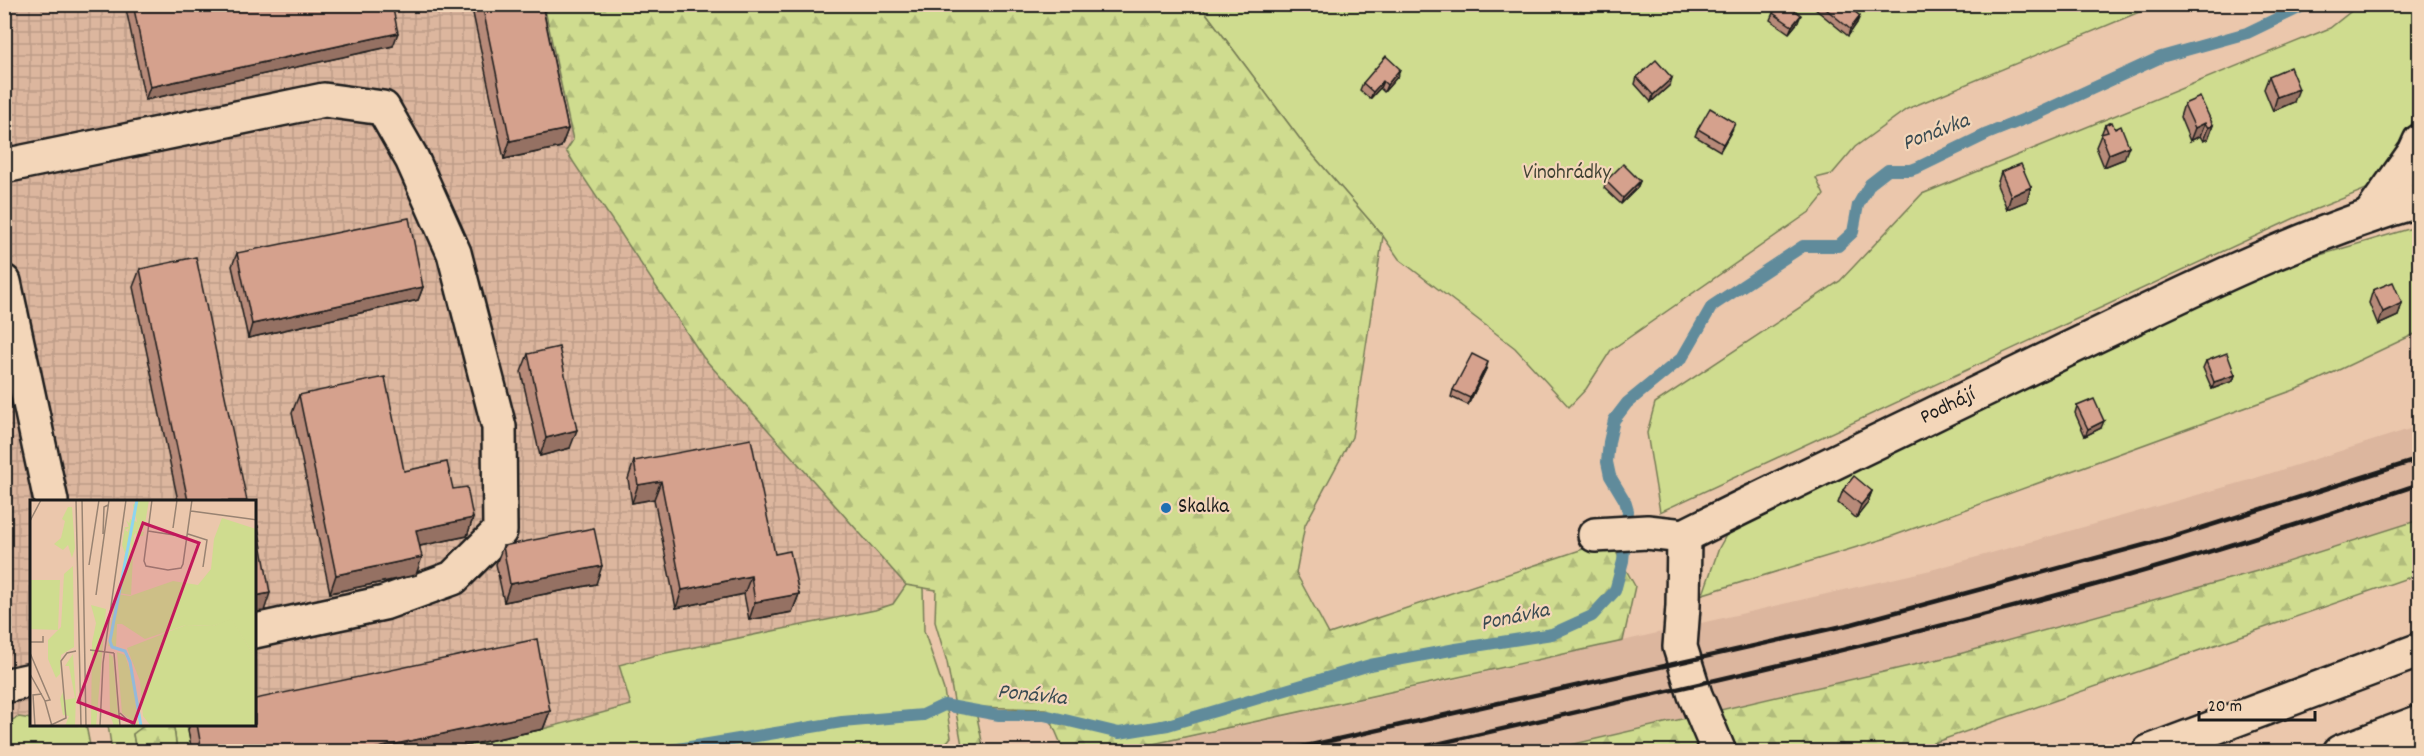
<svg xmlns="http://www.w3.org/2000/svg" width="2424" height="756" viewBox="0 0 2424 756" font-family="Dekko,sans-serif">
<defs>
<pattern id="industrial-grid" width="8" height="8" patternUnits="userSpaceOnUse" patternTransform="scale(1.5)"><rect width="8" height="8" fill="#dcb69e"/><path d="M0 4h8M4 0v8" fill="none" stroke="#bc9c88"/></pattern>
<pattern id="forest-firs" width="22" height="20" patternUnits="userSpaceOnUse" patternTransform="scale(1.5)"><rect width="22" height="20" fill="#cfdc8f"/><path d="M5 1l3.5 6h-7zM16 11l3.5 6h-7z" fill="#b1bc7b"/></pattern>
</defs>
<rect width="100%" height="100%" fill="#ebc7ac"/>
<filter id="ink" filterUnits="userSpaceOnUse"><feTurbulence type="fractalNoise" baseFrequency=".0167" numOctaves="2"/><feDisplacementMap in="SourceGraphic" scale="12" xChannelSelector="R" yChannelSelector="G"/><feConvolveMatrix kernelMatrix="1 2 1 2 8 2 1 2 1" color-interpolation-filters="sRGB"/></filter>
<g filter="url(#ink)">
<path fill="#dcb69e" d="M2419 426V520L2268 568 1952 656 1540 751 1121 752 1466 677 1931 570 2243 482Z"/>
<path fill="url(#industrial-grid)" d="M5 5H544L573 140 566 152 703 357 906 585 893 604 875 610 656 655 620 665 632 705 555 726 431 751H193L187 725 255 724V501H32V724L34 725 5 730Z"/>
<g fill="#cfdc8f" stroke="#767c56" stroke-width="1.5">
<path d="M1200 5H2156L1907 109 1855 147 1832 174 1816 178 1824 195 1811 211 1611 350 1586 389 1569 407 1515 348 1399 259 1383 236 1306 147Z"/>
<path d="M2359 5H2419V99L2409 133 2369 188 2299 216 1660 512 1647 433 1655 403 1840 281 1922 194 2330 28Z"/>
<path d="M2419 226V332L2305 386 1890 537 1703 594 1719 548 1729 530 2171 307 2320 255Z"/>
<path d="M906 585 923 587 924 631 944 690 951 737C941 753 916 750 899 752H437L543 729 631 705 619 665 656 655 875 610 893 604Z"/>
<path d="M19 717 31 719 32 724 86 725 91 751H5V730H7V722Z"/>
<path d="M108 725H146L133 734 136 751H112Z"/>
<path d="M165 725H187L192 751H177L174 728Z"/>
</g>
<g fill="url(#forest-firs)" stroke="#767c56" stroke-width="1.5">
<path d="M544 5H1200L1306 147 1383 236 1352 437 1305 525 1296 573 1329 634 1604 542 1616 552 1635 586 1623 641 1121 751H1064L1046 709 975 707 984 751H963L947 662 935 622 936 590 906 585 703 357 566 151 573 140Z"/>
<path d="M2419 520V574L1910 751 1540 752 1952 656 2268 568Z"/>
<path d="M146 724 165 725 174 728 177 751H136L133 734Z"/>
</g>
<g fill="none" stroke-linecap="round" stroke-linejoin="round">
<path stroke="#608b9b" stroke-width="12" d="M660 752 842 722 923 715 944 705 999 715H1044L1119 733 1168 725 1370 665 1456 649 1552 634 1592 616 1615 591 1623 561 1628 511 1625 501 1610 476 1607 462 1609 442 1614 420 1627 403 1682 358 1712 306 1803 246H1838L1853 232 1858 205 1870 184 1888 170H1911L1919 167 1987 134 2037 114 2161 57 2247 33 2307 4"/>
<g stroke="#1c1c1c" stroke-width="38">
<g id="minor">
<path d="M4 166 324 100 383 108 412 159 454 253 499 427 500 531 453 578 384 603 255 631"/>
<path d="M2371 214 2415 152 2420 141"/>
<path d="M4 282 51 501"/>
<path d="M1595 535 1647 532 1684 536"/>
<path id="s1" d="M1684 536C1810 473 1937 413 2064 351 2181 295 2295 237 2420 200"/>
<path d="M1684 536 1683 606 1680 647 1695 695 1719 752"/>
<path d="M4 686 32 680"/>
</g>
</g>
<g stroke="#1c1c1c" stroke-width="38">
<g id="highway">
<path d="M2149 752 2420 650"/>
<path d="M2340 752 2420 722"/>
</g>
</g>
<use href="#minor" stroke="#f3d6b9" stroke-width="33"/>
<use href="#highway" stroke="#f3d6b9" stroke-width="33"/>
<g stroke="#1c1c1c" stroke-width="4.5">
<path d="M1280 752 1852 624 2170 538 2420 459"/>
<path d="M1402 752C1627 700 1853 651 2076 590 2191 559 2306 522 2420 484"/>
</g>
</g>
<g fill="#b78a79" stroke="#1c1c1c" stroke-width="1.5">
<path d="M125 4H392L393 46 145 100Z"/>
<path d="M471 4H542L568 129 561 147 504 159Z"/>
<path d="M1778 4H1790L1789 6 1798 22 1789 33 1770 20 1773 13 1779 5Z"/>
<path d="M1809 4H1845L1857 23 1848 36Z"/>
<path d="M1398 76 1384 92 1380 88 1370 99 1360 90 1363 83Z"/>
<path d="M2269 76 2294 102 2273 111 2264 89Z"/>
<path d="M1637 77 1670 85 1651 102 1635 84Z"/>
<path d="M2184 104 2213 125 2208 139 2203 141 2200 136 2190 141 2180 117Z"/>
<path d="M2105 125 2124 159 2104 167 2096 147Z"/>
<path d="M1698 129 1732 130 1720 151 1695 136Z"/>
<path d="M2001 172 2031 187 2027 201 2007 209 1997 185Z"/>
<path d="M1606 181H1640L1637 188 1621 204 1604 188Z"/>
<path d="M237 253 423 287 418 300 248 338 232 266Z"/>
<path d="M140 269 247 501H178L133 287Z"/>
<path d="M2373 290 2402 303 2398 316 2378 325 2369 303Z"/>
<path d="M528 354 570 448 540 456 521 372Z"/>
<path d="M2206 361 2235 375 2233 381 2212 389 2203 368Z"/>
<path d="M1486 369 1468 405 1451 397 1453 390Z"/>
<path d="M299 395 404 471 453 489 473 518 467 536 420 546 416 575 330 593 292 413Z"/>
<path d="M2077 406 2101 428 2085 436 2075 413Z"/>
<path d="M634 461 775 554 799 594 792 612 749 620 744 594 676 608 654 499 632 503 628 479Z"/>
<path d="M1843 490 1872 491 1867 504 1856 518 1838 503Z"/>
<path d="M503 546 596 584 504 602 496 564Z"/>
<path d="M550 711 543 729 437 752H192L188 730 190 724H255Z"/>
</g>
<g fill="#957163" stroke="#1c1c1c" stroke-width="1.5">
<path d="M1801 15 1798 22 1789 33 1792 26Z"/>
<path d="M1860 16 1857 23 1848 36 1850 29Z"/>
<path d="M398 33 393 46 145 100 150 87Z"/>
<path d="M1400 69 1398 76 1384 92 1387 85Z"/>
<path d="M1672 78 1670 85 1651 102 1653 95Z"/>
<path d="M1383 81 1380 88 1370 99 1373 92Z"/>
<path d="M2299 89 2294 102 2273 111 2277 97Z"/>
<path d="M1735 123 1732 130 1720 151 1723 144Z"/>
<path d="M2205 123 2200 136 2190 141 2195 128Z"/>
<path d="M2213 125 2208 139 2203 141 2208 128Z"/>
<path d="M568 129 561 147 504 159 510 141Z"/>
<path d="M2129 146 2124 159 2104 167 2109 154Z"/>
<path d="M1640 181 1637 188 1621 204 1623 198Z"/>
<path d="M2031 187 2027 201 2007 209 2011 196Z"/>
<path d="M423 287 418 300 248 338 252 324Z"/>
<path d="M2402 303 2398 316 2378 325 2383 312Z"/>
<path d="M1488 362 1486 369 1468 405 1470 398Z"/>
<path d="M2235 375 2233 381 2212 389 2214 382Z"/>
<path d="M2104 421 2101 428 2085 436 2088 429Z"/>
<path d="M577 430 570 448 540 456 546 438Z"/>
<path d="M661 481 654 499 632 503 638 485Z"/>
<path d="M1872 491 1867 504 1856 518 1861 505Z"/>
<path d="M473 518 467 536 410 548 416 530Z"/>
<path d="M422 557 416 575 330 593 336 575Z"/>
<path d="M602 566 596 584 504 602 510 584Z"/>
<path d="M751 576 744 594 676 608 682 590Z"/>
<path d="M270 593 264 611 255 612V596Z"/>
<path d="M799 594 792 612 749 620 755 602Z"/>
<path d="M550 711 543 729 437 752H359Z"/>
</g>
<g fill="#d5a18d" stroke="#1c1c1c" stroke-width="1.5">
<path d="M133 4H392L398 33 150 87Z"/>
<path d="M482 4H542L568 129 510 141Z"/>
<path d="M1779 4H1787L1801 15 1792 26 1773 13Z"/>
<path d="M1820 4H1845L1860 16 1850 29Z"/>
<path d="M1386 56 1400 69 1387 85 1383 81 1373 92 1363 83Z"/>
<path d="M1656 60 1672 78 1653 95 1637 77Z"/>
<path d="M2290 67 2299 89 2277 97 2269 76Z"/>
<path d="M2200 97 2213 125 2208 128 2205 123 2195 128 2184 104Z"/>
<path d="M1710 108 1735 123 1723 144 1698 129Z"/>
<path d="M2112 122 2115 129 2121 126 2129 146 2109 154 2101 134 2108 132 2105 125Z"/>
<path d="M1623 164 1640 181 1623 198 1606 181Z"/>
<path d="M2021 164 2031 187 2011 196 2001 172Z"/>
<path d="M409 218 423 287 252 324 237 253Z"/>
<path d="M196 257 247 501H188L140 269Z"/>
<path d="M2393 282 2402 303 2383 312 2373 290Z"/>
<path d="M559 347 577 430 546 438 528 354Z"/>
<path d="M2227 353 2235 375 2214 382 2206 361Z"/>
<path d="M1472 354 1488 362 1470 398 1453 390Z"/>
<path d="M385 377 404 471 447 462 453 489 467 487 473 518 416 530 422 557 336 575 299 395Z"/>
<path d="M2094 399 2104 421 2088 429 2077 406Z"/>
<path d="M751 439 775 554 790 551 799 594 755 602 751 576 682 590 661 481 638 485 634 461Z"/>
<path d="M1854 476 1872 491 1861 505 1843 490Z"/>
<path d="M258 526 270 593 255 596V528Z"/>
<path d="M594 528 602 566 510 584 503 546Z"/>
<path d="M537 639 550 711 359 752H202L197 724H255V699Z"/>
</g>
</g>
<circle fill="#1f6fb2" stroke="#f3d6b9" stroke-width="2" cx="1166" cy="508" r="6"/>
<g text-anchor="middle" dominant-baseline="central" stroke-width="4.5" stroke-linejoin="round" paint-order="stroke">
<g font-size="21" fill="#404233" stroke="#f3d6b9">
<text x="1567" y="174">Vinohrádky</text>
</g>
<g font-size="21" fill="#1c1c1c" stroke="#f3d6b9">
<text stroke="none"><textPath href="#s1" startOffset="294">Podhájí</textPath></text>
</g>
<g font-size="21" fill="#1c1c1c" stroke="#f3d6b9" text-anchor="start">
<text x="1178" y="508">Skalka</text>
</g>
<g font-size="22" font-style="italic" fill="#384a51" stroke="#f3d6b9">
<text transform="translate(1936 133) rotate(-21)">Ponávka</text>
<text transform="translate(1515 618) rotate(-12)">Ponávka</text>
<text transform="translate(1032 696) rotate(6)">Ponávka</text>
</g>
</g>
<g transform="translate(30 500)">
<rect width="226" height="226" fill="#ebc7ac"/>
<path d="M108 0H119L114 30H104L114 32 113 36H106V32L102 38 104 36 101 95 89 93 95 53 102 49 98 31 100 19 107 22 103 5ZM0 80H30L28 130 0 129ZM201 118 226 159V226H121L113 216 110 181 97 148 156 125 183 126ZM87 152 95 155 103 180 108 226 92 213ZM79 153 83 157 89 226H84L80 215Z" fill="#cfdc8f"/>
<path d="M38 7H42L45 48 42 58 38 45 33 50 24 44 31 38 35 21 32 19ZM192 18 226 29V159L201 119 183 126 156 125 115 139 92 124H87L86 147 78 146 84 102 90 97 86 94 100 96 143 81 168 85 181 69 184 39ZM96 20 102 26 95 30 101 34 99 63 92 45 95 27H99ZM43 66 44 147 31 155 30 174 26 178 18 159V140L31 127 34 74ZM61 105 76 109 66 226H61L62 143 66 123ZM43 154 46 197 45 226H35L39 216 33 215 30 199 33 192 35 200 45 198 39 166H35Z" fill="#cfdc8f"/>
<path fill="none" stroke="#8dd5ef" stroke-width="3" d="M107 0 80 141 82 147 95 151 100 162 111 226"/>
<path fill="none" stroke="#988372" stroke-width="1.5" d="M46 0 51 226M52 0 56 226M122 0 114 61 116 66 138 70 151 68 153 64 162 0M161 11 227 20M0 21 11 0M143 28 147 0M118 31 157 37M73 34 74 7 78 5M158 34 177 40 173 67M59 65 69 0M66 95 79 0M0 142H13V136M60 150 84 153M0 153 20 200 15 201M84 153 90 226M0 174 15 201 22 226M90 213 104 226M5 226 3 195 12 194M19 226 36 218 31 161 37 153 46 151M70 226 73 163 96 0"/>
<path fill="#c2185b" fill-opacity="0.15" stroke="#c2185b" stroke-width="3" d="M113 23 169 43 104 223 48 202Z"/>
<rect width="226" height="226" fill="none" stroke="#1c1c1c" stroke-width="3"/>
</g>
<rect width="2424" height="756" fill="none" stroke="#f3d6b9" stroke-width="24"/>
<rect x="12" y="12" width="2400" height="732" fill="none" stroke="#1c1c1c" stroke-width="2" filter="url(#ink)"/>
<path d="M2199 711v9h116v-9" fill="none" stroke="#1c1c1c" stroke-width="3"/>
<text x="2208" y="711" font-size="18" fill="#1c1c1c" stroke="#f3d6b9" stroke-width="4.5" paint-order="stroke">20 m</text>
</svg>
